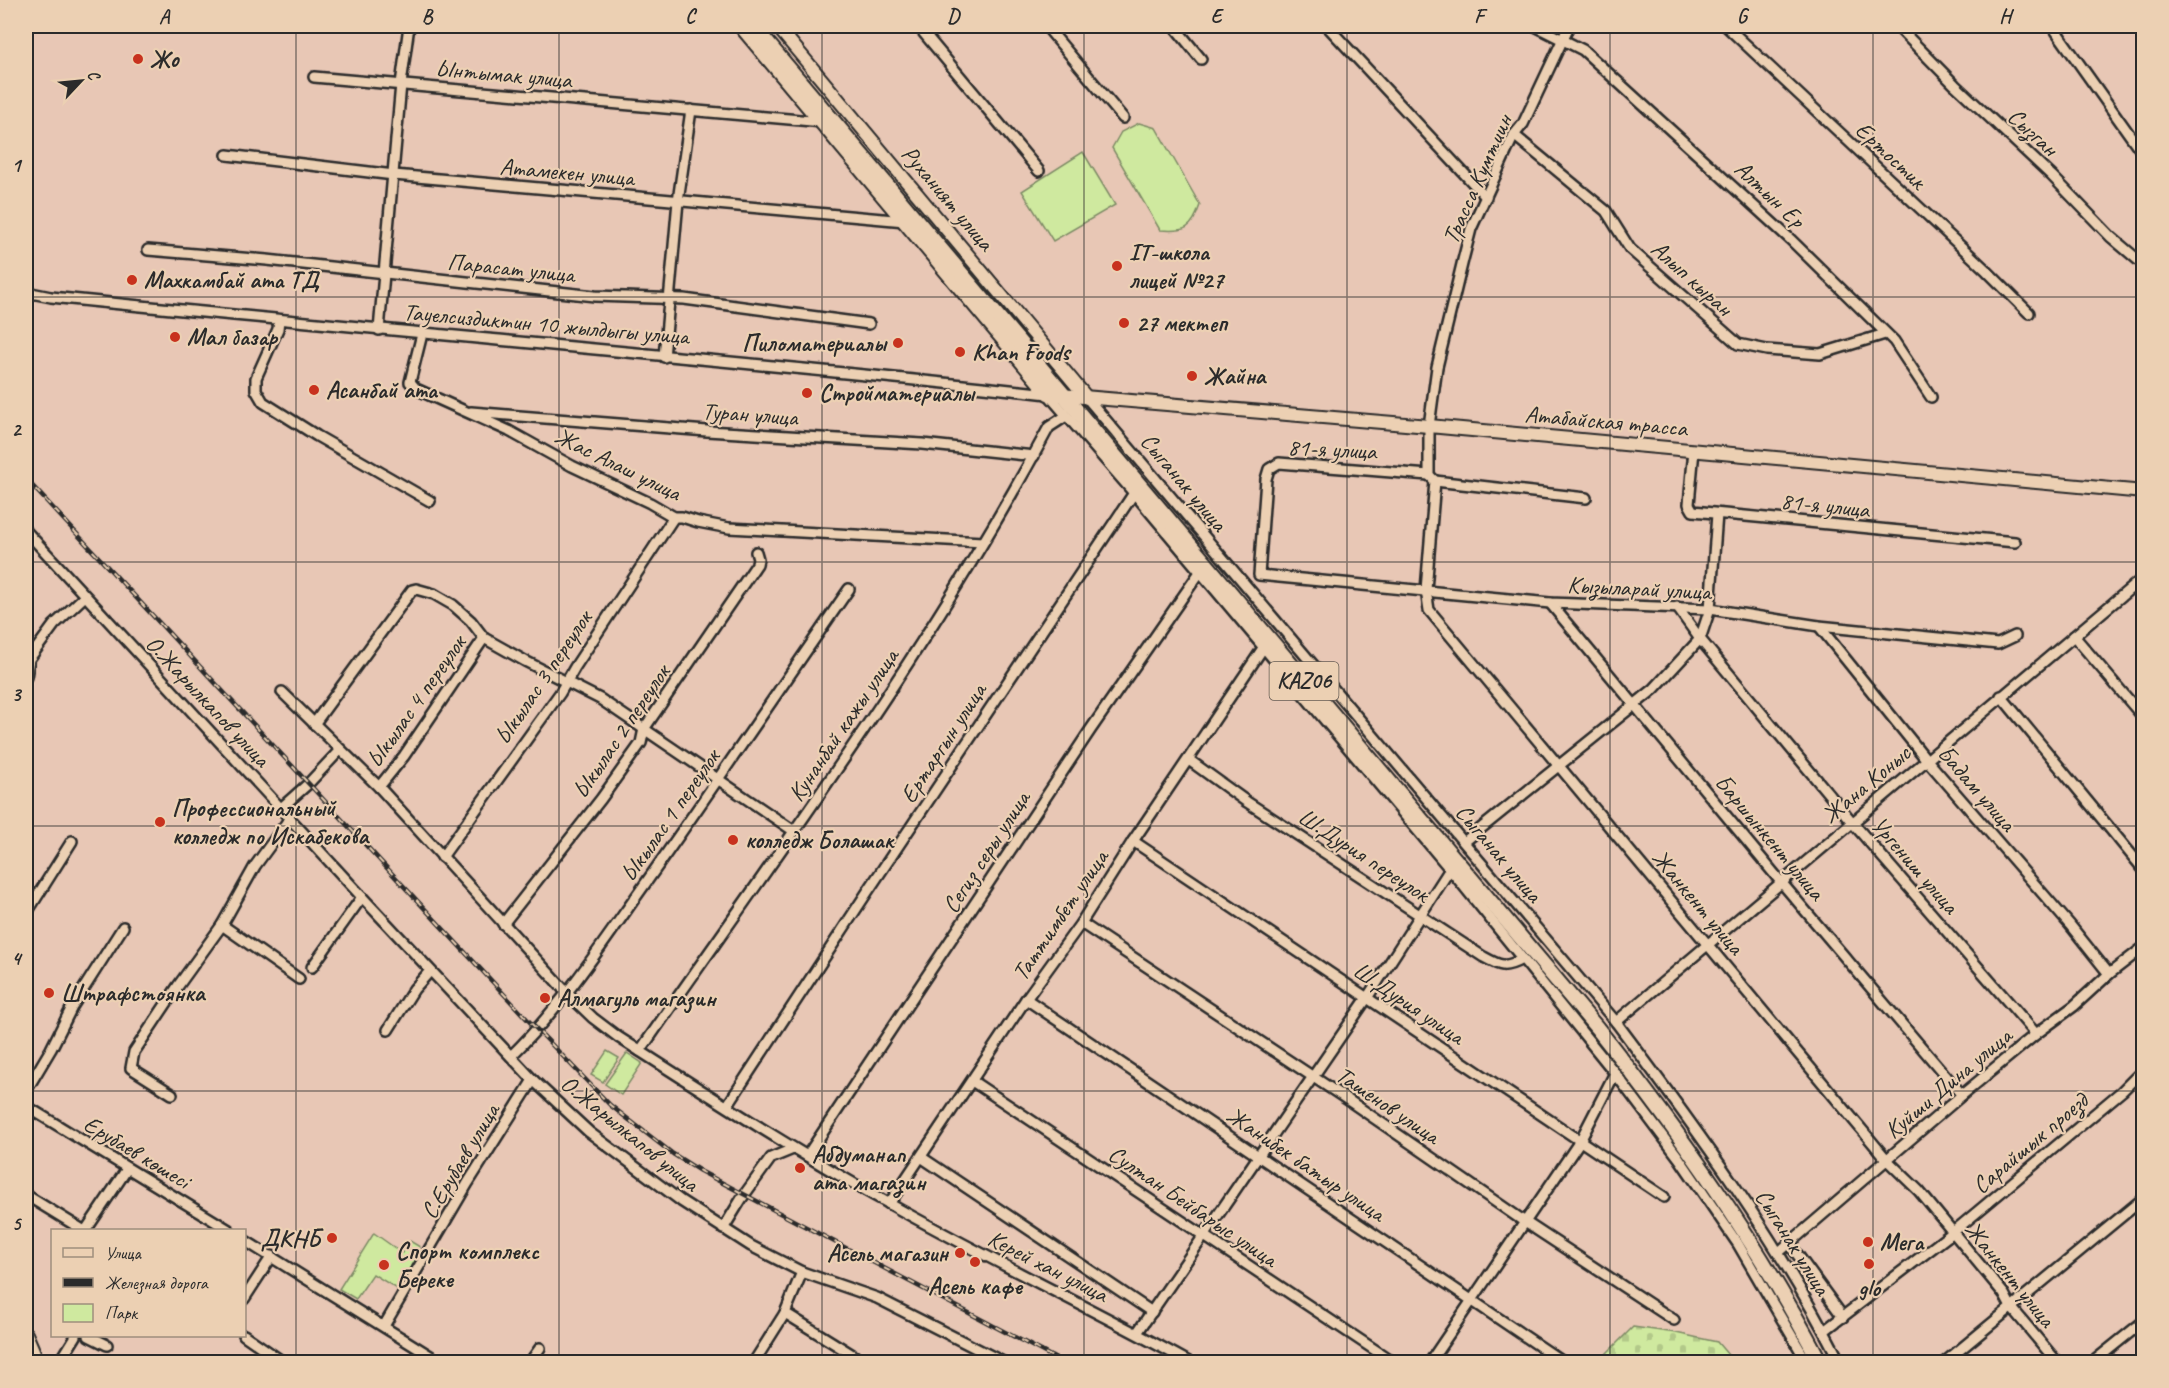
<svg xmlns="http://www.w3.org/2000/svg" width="2169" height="1388" viewBox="0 0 2169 1388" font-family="Caveat,sans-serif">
<defs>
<pattern id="cemetery-stones" width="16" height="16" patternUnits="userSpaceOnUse" patternTransform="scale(1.5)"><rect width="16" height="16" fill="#cfe99f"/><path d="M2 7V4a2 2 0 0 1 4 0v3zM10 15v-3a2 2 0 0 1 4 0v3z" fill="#b2c889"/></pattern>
</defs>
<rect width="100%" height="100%" fill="#e8c7b5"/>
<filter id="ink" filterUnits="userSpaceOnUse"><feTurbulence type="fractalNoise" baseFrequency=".0167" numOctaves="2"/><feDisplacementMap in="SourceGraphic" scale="12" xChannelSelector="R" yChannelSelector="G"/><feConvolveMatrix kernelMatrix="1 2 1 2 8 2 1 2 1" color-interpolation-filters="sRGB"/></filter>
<g filter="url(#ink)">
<g fill="#cfe99f" stroke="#7d8a65" stroke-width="1.5">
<path d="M1139 123 1156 128 1200 205C1192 230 1185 232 1160 230L1112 148 1121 132Z"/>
<path d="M1083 152 1115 205 1053 241 1022 191Z"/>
<path d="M607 1051 619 1058 603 1082 591 1075Z"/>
<path d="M627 1053 642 1063 621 1095 605 1084Z"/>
<path d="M374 1233 402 1253 410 1241 420 1247 416 1253 419 1256 399 1290 373 1274 356 1299 339 1289Z"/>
</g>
<path fill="url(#cemetery-stones)" stroke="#7d8a65" stroke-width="1.5" d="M1633 1327 1676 1333 1717 1342 1734 1362H1598Z"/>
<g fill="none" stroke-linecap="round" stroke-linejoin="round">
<g stroke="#2b2b2b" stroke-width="14">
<g id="minor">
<path d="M918 26 1039 171"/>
<path d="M1046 26 1123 118"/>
<path d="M1174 26 1201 59"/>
<path d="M1327 26 1486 197"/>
<path d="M1535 26 1583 50 1790 239 1894 341 1931 397"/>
<path d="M1569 26 1523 124 1514 135 1471 229 1463 260 1437 367 1429 426V475L1435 481 1426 590 1429 610 1887 1160 1919 1191 2004 1294 2011 1307 2057 1362"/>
<path d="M1726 26 1987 271 2029 313"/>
<path d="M1897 26 1955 85 2052 176 2111 237 2144 265"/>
<path d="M2056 31 2144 155"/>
<path d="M314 77 823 122"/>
<path d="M1514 135 1606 211 1630 249 1738 344 1767 350 1820 354 1885 334"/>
<path d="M227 155 394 175 905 221"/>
<path d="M148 250 267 260 595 296 684 299 869 324"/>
<path d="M26 292 51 297C383 331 716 358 1048 394L1134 493 1450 869 1615 1073 1679 1158 1738 1244 1807 1362"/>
<path d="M279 320 278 329 256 378V390L263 402 317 436 430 501"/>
<path d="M379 330 401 84 409 26"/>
<path d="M422 334 410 382 416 389 509 431 572 466 650 503 674 517H682L698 522 729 528 983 542"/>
<path d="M664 357 678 201 691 110"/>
<path d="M1087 398 1616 1022C1698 1131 1778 1240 1840 1362"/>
<path d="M471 412 707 431 922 444 1034 456"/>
<path d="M1694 450 1689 504 1693 511 2015 542"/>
<path d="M1429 475 1279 463 1269 469 1266 479 1259 575 1550 603 1710 609 1819 626 1998 644 2015 636"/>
<path d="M1435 481 1586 498"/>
<path d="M26 531 362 897 533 1080 589 1132 681 1201 751 1246 802 1272 877 1298 1003 1362"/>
<path d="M1550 603 1781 882 1962 1095"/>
<path d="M1677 607 1700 639 1852 822 2036 1034"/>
<path d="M1819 626 1926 759 2070 925 2109 974"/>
<path d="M2074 636 2144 718"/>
<path d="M26 677 29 659 54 625 85 596"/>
<path d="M282 692 379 787 567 993 593 1018 618 1037C707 1094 796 1152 888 1203 987 1259 1090 1307 1189 1362"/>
<path d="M2001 696 2144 870"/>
<path d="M314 724 412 590 416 589 434 594 453 605 471 621 484 638 525 661 600 699 794 831"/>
<path d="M1189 760 1247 802 1482 956C1500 966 1504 969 1522 959"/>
<path d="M379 787 404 756 484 638"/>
<path d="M281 808 308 784 340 750"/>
<path d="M1133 841 1664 1197"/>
<path d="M1464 842 1654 689 1700 639 1710 609 1717 514"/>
<path d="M442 857 560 693 575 667 674 517"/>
<path d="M26 914 72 841"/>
<path d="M1081 923 1348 1100 1525 1222 1674 1320"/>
<path d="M503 924 601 799 641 743 644 729 757 564 758 559 756 552"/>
<path d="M222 925 299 979"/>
<path d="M312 967 362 897"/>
<path d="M1026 999 1563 1362"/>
<path d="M1616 1022 2144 577"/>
<path d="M388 1030 414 989 430 971"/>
<path d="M640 1051C782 847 931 647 1049 427L1066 416"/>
<path d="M511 1056C563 1005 603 943 645 884 714 786 781 687 849 589"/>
<path d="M972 1081 1393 1362"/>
<path d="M26 1091 51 1049 72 1007 123 927"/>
<path d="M172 1094 131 1068 134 1052 178 986 222 925 255 866 290 818"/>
<path d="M26 1106 229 1230"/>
<path d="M727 1106 868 891 1134 493"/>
<path d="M807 1156 1091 729 1200 572"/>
<path d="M921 1157 1152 1312"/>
<path d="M26 1195 83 1230"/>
<path d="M889 1204 1026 999 1081 923 1133 841 1263 648"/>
<path d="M723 1229 742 1198 771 1158 793 1149"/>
<path d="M86 1230 127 1169"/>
<path d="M244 1240 440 1362"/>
<path d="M1789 1243 1843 1317"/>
<path d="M1779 1252 1962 1095 2036 1034 2074 1006 2109 974 2144 947"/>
<path d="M802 1272 785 1313 864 1362"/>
<path d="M244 1299 272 1256"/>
<path d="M384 1326 468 1183 533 1080"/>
<path d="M1824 1331 1952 1233 2122 1091 2144 1069"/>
<path d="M1137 1333 1367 998 1450 869"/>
<path d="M244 1335 283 1362"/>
<path d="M89 1336 107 1345"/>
<path d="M60 1362 76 1336"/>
<path d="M530 1362 540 1348"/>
<path d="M754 1362 785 1313"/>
<path d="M1430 1362 1580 1141 1615 1073"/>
<path d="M1945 1362 2144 1198"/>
<path d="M2093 1362 2144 1321"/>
</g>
</g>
<g stroke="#2b2b2b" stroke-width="16">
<g id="major">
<path d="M740 26 1048 394 1429 426 2144 492"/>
<path d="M777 26 1087 398"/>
<path d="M26 1334 38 1362"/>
</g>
</g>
<g stroke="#2b2b2b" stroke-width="18">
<path id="highway" d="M753 26 1597 1028C1680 1133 1758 1243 1820 1362"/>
</g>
<use href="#minor" stroke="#ecd0b3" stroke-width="9"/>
<use href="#major" stroke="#ecd0b3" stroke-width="12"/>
<use href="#highway" stroke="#ecd0b3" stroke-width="14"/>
<g stroke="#2b2b2b" stroke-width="4.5">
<path id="rail" d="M26 479 527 1019 610 1105 673 1154 700 1171 1062 1362"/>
</g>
<use href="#rail" stroke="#ecd0b3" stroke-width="2" stroke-dasharray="7" stroke-linecap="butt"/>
</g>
</g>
<path fill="none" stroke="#2b2b2b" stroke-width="1.5" stroke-opacity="0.55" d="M296 26V1362M559 26V1362M822 26V1362M1084 26V1362M1347 26V1362M1610 26V1362M1873 26V1362M26 297H2144M26 562H2144M26 826H2144M26 1091H2144"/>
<g fill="#c8321e" stroke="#ecd0b3" stroke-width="2">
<circle cx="138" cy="59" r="6"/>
<circle cx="1117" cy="266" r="6"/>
<circle cx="132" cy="280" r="6"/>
<circle cx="1124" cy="323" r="6"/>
<circle cx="175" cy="337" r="6"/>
<circle cx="898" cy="343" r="6"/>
<circle cx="960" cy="352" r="6"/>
<circle cx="1192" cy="376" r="6"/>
<circle cx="314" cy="390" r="6"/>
<circle cx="807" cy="393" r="6"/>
<circle cx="160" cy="822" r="6"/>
<circle cx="733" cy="840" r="6"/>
<circle cx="49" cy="993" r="6"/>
<circle cx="545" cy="998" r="6"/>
<circle cx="800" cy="1168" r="6"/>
<circle cx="332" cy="1238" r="6"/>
<circle cx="1868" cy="1242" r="6"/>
<circle cx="960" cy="1253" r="6"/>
<circle cx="975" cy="1262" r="6"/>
<circle cx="1869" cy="1264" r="6"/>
<circle cx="384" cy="1265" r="6"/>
</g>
<g text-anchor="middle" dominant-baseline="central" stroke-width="4.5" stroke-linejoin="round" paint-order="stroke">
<rect fill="#ecd0b3" stroke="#655c54" stroke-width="1.5" x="1269.5" y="662" width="69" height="38" rx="4.5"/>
<g font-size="22" font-weight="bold" fill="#2b2b2b">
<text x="1304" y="681">KАZ06</text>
</g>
<g font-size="24" font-weight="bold" fill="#2b2b2b" stroke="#ecd0b3" text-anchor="start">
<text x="150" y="59">Жо</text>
<text x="1129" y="252">IT-школа<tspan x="1129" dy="28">лицей №27</tspan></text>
<text x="144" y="280">Махкамбай ата ТД</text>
<text x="1136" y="323">27 мектеп</text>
<text x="187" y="337">Мал базар</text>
<text x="886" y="343" text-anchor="end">Пиломатериалы</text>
<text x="972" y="352">Khan Foods</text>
<text x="1204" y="376">Жайна</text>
<text x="326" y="390">Асанбай ата</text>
<text x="819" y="393">Стройматериалы</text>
<text x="172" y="808">Профессиональный<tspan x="172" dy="28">колледж по Искабекова</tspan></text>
<text x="745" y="840">колледж Болашак</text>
<text x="61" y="993">Штрафстоянка</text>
<text x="557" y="998">Алмагуль магазин</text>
<text x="812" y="1154">Абдуманап<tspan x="812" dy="28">ата магазин</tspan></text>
<text x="320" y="1238" text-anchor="end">ДКНБ</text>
<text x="1880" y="1242">Мега</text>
<text x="396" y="1251">Спорт комплекс<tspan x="396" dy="28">Береке</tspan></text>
<text x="948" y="1253" text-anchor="end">Асель магазин</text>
<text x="975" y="1286" text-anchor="middle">Асель кафе</text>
<text x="1869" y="1288" text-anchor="middle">glo</text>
</g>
<g font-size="24" fill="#2b2b2b" stroke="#ecd0b3">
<text transform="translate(504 74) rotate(5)">Ынтымак улица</text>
<text transform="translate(2033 132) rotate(43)">Сызган</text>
<text transform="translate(1891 155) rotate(43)">Ертостик</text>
<text transform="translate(567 172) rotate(5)">Атамекен улица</text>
<text transform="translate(1477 179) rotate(-66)">Трасса Кумтиин</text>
<text transform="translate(1770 194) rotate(43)">Алтын Ер</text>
<text transform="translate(948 198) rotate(50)">Руханият улица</text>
<text transform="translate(511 268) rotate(6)">Парасат улица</text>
<text transform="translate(1692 278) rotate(42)">Алып кыран</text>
<text transform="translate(546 324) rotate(5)">Тауелсиздиктин 10 жылдыгы улица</text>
<text transform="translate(750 414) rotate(4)">Туран улица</text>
<text transform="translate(1606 421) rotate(5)">Атабайская трасса</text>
<text transform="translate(1332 449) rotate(3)">81-я улица</text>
<text transform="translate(618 464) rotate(26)">Жас Алаш улица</text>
<text transform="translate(1184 482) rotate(50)">Сыганак улица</text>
<text transform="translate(1825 505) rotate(6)">81-я улица</text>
<text transform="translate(1639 588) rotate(3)">Кызыларай улица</text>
<text transform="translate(543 677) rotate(-56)">Ыкылас 3 переулок</text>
<text transform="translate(208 701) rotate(47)">О.Жарылкапов улица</text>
<text transform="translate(416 701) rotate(-55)">Ыкылас 4 переулок</text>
<text transform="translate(843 725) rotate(-56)">Кунанбай кажы улица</text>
<text transform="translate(621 731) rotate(-56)">Ыкылас 2 переулок</text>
<text transform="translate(943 743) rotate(-57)">Ертаргын улица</text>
<text transform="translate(1866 784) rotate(-40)">Жана Коныс</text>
<text transform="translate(1977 788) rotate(49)">Бадам улица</text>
<text transform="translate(670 815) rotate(-55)">Ыкылас 1 переулок</text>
<text transform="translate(1770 837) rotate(50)">Баршынкент улица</text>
<text transform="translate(986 852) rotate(-57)">Сегиз серы улица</text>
<text transform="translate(1499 853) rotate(50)">Сыганак улица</text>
<text transform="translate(1364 855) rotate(33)">Ш.Дурия переулок</text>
<text transform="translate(1915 865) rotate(49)">Ургениш улица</text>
<text transform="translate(1698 902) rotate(50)">Жанкент улица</text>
<text transform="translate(1060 915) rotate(-56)">Таттимбет улица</text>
<text transform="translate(1409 1003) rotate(34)">Ш.Дурия улица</text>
<text transform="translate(1948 1083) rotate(-40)">Куйши Дина улица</text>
<text transform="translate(1388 1105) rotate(34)">Ташенов улица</text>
<text transform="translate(630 1133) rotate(39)">О.Жарылкапов улица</text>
<text transform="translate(2030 1143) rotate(-40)">Сарайшык проезд</text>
<text transform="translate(137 1152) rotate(31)">Ерубаев көшесі</text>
<text transform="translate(460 1161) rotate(-59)">С.Ерубаев улица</text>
<text transform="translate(1306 1164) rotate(34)">Жанибек батыр улица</text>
<text transform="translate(1193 1206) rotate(34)">Султан Бейбарыс улица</text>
<text transform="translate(1793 1242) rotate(58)">Сыганак улица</text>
<text transform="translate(1048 1266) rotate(27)">Керей хан улица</text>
<text transform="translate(2010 1274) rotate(51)">Жанкент улица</text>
</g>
</g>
<rect width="2169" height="1388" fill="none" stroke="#ecd0b3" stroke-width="66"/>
<rect x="51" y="1229" width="195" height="108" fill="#ecd0b3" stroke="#9f8e7d" stroke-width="1.5"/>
<rect x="63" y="1248" width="30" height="9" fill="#ecd0b3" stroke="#9f8e7d" stroke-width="1.5"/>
<text x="105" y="1259" font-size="18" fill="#2b2b2b">Улица</text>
<rect x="63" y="1278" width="30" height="9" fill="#2b2b2b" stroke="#9f8e7d" stroke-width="1.5"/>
<text x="105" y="1289" font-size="18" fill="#2b2b2b">Железная дорога</text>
<rect x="63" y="1304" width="30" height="18" fill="#cfe99f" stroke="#9f8e7d" stroke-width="1.5"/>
<text x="105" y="1319" font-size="18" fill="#2b2b2b">Парк</text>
<g transform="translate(81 81) rotate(64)" stroke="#ecd0b3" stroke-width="4.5" paint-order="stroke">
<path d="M0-4.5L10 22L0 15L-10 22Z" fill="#2b2b2b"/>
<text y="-9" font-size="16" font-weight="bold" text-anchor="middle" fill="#2b2b2b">С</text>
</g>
<rect x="33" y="33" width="2103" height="1322" fill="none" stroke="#2b2b2b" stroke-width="2"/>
<g font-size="20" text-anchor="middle" font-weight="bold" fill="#2b2b2b">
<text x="164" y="23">A</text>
<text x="427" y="23">B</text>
<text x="690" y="23">C</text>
<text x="953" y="23">D</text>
<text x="1216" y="23">E</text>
<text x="1479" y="23">F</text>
<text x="1742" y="23">G</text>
<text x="2005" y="23">H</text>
<text x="16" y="172">1</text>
<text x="16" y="436">2</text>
<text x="16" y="701">3</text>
<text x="16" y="965">4</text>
<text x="16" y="1230">5</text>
</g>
</svg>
